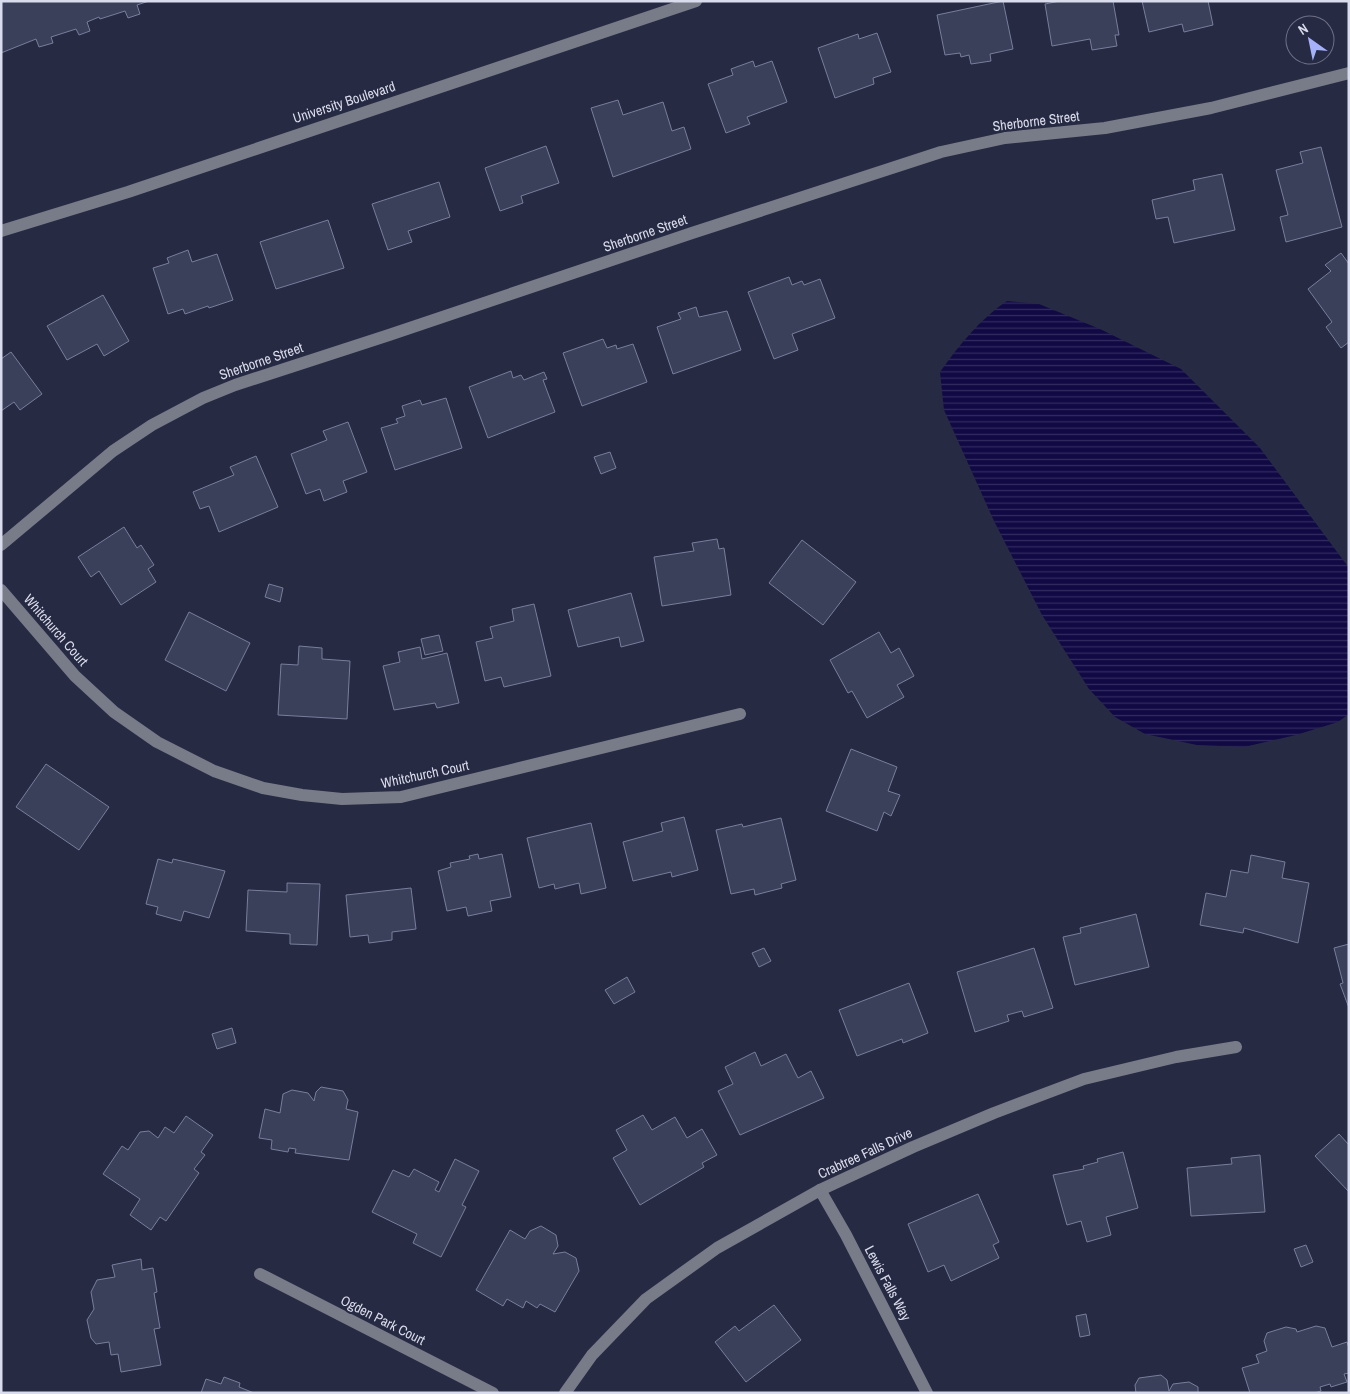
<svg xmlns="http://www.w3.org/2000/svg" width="1350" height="1394" viewBox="0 0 1350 1394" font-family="'Archivo Narrow',sans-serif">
<defs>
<pattern id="water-rules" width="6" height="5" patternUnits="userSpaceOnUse" patternTransform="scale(1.25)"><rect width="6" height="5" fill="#100944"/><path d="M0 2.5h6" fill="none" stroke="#322c5f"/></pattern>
</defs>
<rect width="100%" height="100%" fill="#272a43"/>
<path fill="url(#water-rules)" d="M1007 301 1039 304 1100 329 1181 369 1260 448 1349 568V714L1338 722 1296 735 1244 747 1197 745 1145 734 1115 717 1089 689 1042 615 994 521 944 410 940 372C959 345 980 319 1007 301Z"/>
<g fill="#3b405a" stroke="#787e9b">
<path d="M1 1H149L137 5 140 14 128 18 125 11 100 19 99 17 87 22 90 31 79 35 76 29 51 37 53 43 39 47 36 39 1 53Z"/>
<path d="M1003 1 1013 49 990 54 991 61 971 64 969 55 961 57 960 53 945 55 937 15Z"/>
<path d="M1060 1H1113L1119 35H1115L1117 46 1092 50 1090 39 1052 46 1045 4Z"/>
<path d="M1142 1H1208L1213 25 1184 32 1182 24 1149 32Z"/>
<path d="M877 33 891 72 873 78 874 84 835 98 818 48 858 34 859 39Z"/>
<path d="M753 61 755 67 772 61 787 102 747 117 750 124 726 133 708 84 733 75 731 69Z"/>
<path d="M618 100 623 115 663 102 672 131 684 127 691 149 613 177 591 108Z"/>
<path d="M546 146 559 183 521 196 523 203 500 211 485 168Z"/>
<path d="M1321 147 1342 227 1286 242 1280 217 1288 215 1276 170 1303 163 1300 152Z"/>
<path d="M1222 174 1235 230 1174 243 1168 217 1156 219 1152 200 1195 190 1193 180Z"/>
<path d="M439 182 450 217 408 231 412 242 388 250 372 204Z"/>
<path d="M328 220 344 268 276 289 260 242Z"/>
<path d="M188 250 192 262 217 254 233 300 209 308 208 306 185 314 183 309 168 314 153 268 169 263 167 258Z"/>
<path d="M1341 253 1349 264V342L1341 348 1326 327 1332 322 1308 289 1331 271 1325 265Z"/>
<path d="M789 277 792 285 802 281 804 285 820 279 835 318 792 334 798 350 774 359 748 292Z"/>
<path d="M103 295 129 341 104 356 97 344 67 360 47 326Z"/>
<path d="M696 307 699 317 727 311 741 350 673 374 657 327 681 319 678 313Z"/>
<path d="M603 339 607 348 616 345 617 349 633 344 647 382 582 406 563 353Z"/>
<path d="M11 352 42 394 20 410 14 402 1 411V359Z"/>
<path d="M511 371 513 378 521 375 524 380 544 372 547 379 543 380 555 412 488 438 469 387Z"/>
<path d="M446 398 462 448 395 470 381 428 398 423 396 419 405 416 402 406 420 400 422 405Z"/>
<path d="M348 422 367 472 343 481 347 492 324 501 320 489 306 494 291 454 327 440 323 431Z"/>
<path d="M610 452 616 468 601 474 594 457Z"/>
<path d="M256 456 278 507 219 532 209 506 200 509 193 492 234 475 230 467Z"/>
<path d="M124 527 137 548 141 545 154 565 148 569 156 582 121 605 99 571 91 577 78 557Z"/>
<path d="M717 539 719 549 724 548 731 595 662 606 654 557 694 551 692 543Z"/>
<path d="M802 540 856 582 823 625 769 583Z"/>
<path d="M269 584 283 588 280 602 265 597Z"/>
<path d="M631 593 644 641 621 647 619 637 578 647 568 610Z"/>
<path d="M534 604 551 676 504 687 501 677 485 681 476 642 493 638 490 627 514 621 512 609Z"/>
<path d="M189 612 250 643 226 691 165 660Z"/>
<path d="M879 632 891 653 899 648 914 676 897 685 904 697 867 718 852 691 848 693 830 660Z"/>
<path d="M439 635 443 651 425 655 421 639Z"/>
<path d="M299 646 322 648V659L350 661 347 719 278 715 281 664 298 665Z"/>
<path d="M420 647 422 659 447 653 459 703 437 708 435 703 394 710 383 666 400 662 398 652Z"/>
<path d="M851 749 897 767 888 791 900 795 891 816 884 812 877 831 826 811Z"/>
<path d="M46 764 109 807 79 850 16 807Z"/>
<path d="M684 817 698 870 672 877 671 872 633 881 623 842 663 831 661 823Z"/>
<path d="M781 818 796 880 781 884 782 888 755 895 754 889 731 894 716 830 742 824 743 827Z"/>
<path d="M591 823 606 888 581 894 579 883 555 889 554 884 539 888 527 838Z"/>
<path d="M478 854 479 859 502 854 511 897 490 901 492 911 468 916 466 907 447 911 438 871 451 867 450 863 470 859 469 856Z"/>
<path d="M1251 855 1285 862 1282 878 1309 883 1298 943 1244 928 1243 933 1200 925 1206 893 1226 897 1231 870 1248 873Z"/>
<path d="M158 859 172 863 173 859 225 871 209 918 184 911 181 921 156 914 158 907 146 904Z"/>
<path d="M287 883 320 884 317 945 290 944V934L246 931 248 890 287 892Z"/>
<path d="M411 888 416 929 392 932V940L369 943 368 935 350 937 346 895Z"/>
<path d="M1136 914 1149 967 1075 985 1063 937 1081 933 1080 928Z"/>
<path d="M1349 944V1008L1340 984 1343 983 1334 948Z"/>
<path d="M764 948 771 961 759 967 752 953Z"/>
<path d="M1034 948 1053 1008 1024 1017 1022 1011 1007 1015 1009 1021 975 1032 957 972Z"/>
<path d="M627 977 635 992 614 1004 605 990Z"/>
<path d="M909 983 928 1033 903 1043 902 1039 857 1056 839 1010Z"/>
<path d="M232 1028 236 1043 217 1049 212 1034Z"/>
<path d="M755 1052 761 1066 786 1054 798 1078 811 1071 824 1098 740 1135 718 1091 733 1084 725 1067Z"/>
<path d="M321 1087 343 1091 348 1100 346 1109 358 1112 349 1160 295 1153 296 1149 289 1148 288 1152 271 1149 272 1140 259 1138 265 1109 280 1113 283 1094 292 1090 308 1093 314 1101 316 1092Z"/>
<path d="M643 1115 652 1130 675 1117 687 1138 702 1129 717 1155 702 1163 704 1167 640 1205 613 1158 627 1150 616 1130Z"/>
<path d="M186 1116 213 1135 201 1152 205 1155 194 1169 199 1173 166 1221 160 1217 151 1230 130 1215 140 1199 103 1174 122 1146 128 1150 140 1132 149 1131 158 1138 165 1127 174 1133Z"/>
<path d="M1339 1134 1349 1145V1192L1315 1156Z"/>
<path d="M1123 1152 1138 1208 1106 1217 1111 1235 1087 1242 1081 1221 1067 1225 1053 1175 1084 1169 1083 1166 1098 1162 1097 1159Z"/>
<path d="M1260 1155 1265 1212 1191 1216 1187 1168 1232 1164 1231 1158Z"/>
<path d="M455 1159 479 1171 462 1205 466 1207 441 1257 413 1243 417 1234 372 1212 393 1170 409 1177 414 1169 439 1182 435 1190 439 1192Z"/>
<path d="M978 1194 999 1242 993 1245 999 1258 951 1281 944 1265 928 1272 908 1224Z"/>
<path d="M541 1226 556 1235 558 1246 553 1254 565 1252 576 1258 579 1271 555 1312 540 1304 537 1308 526 1301 523 1308 507 1299 503 1306 476 1290 510 1230 525 1239 530 1231Z"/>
<path d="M1306 1245 1313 1262 1301 1267 1294 1249Z"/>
<path d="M141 1259 142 1270 153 1268 157 1292 154 1293 160 1328 154 1329 161 1365 121 1372 118 1354 111 1355 109 1342 96 1344 91 1338 87 1320 94 1309 91 1292 97 1280 115 1277 112 1265Z"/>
<path d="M774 1305 801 1340 746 1382 715 1342 735 1326 739 1331Z"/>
<path d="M1086 1314 1090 1335 1080 1337 1076 1316Z"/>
<path d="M1316 1326 1325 1328 1332 1347 1347 1342 1349 1348V1373L1344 1374 1347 1382 1331 1387 1330 1384 1320 1387 1321 1391 1314 1393H1250L1242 1368 1259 1363 1256 1355 1267 1351 1264 1341 1267 1333 1286 1327 1296 1329 1297 1332Z"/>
<path d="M1161 1375 1167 1380 1169 1391 1173 1384 1189 1382 1198 1387V1393H1136L1135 1385 1139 1378Z"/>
<path d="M224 1377 240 1383 239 1387 254 1393H201L206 1379 221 1384Z"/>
</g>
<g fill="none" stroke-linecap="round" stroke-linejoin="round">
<g stroke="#787b88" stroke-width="12">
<path d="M1 231 128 192 696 1"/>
<path d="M1 545 113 451 152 425 203 398 235 385 389 335 692 233 941 152 1005 138 1105 128 1211 108 1349 73"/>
<path d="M1 590 75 676 114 712 157 742 214 771 263 788 302 795 342 799 401 797 740 714"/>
<path d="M820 1190 846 1235 927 1393"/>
<path d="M260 1274 493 1393"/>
<path d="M565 1393 592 1355 646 1299 717 1248 820 1190 913 1147 994 1113 1084 1079 1176 1057 1236 1047"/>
</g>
</g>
<g text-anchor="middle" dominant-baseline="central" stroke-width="4" stroke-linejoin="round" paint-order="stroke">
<g font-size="14" fill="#d9dcec" stroke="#272a43">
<text transform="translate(344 102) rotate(-18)">University Boulevard</text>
<text transform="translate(1036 121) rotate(-7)">Sherborne Street</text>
<text transform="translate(645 233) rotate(-19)">Sherborne Street</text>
<text transform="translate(261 361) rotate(-19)">Sherborne Street</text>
<text transform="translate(56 630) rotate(49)">Whitchurch Court</text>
<text transform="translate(425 774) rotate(-12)">Whitchurch Court</text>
<text transform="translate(865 1153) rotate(-25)">Crabtree Falls Drive</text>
<text transform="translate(888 1283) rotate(62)">Lewis Falls Way</text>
<text transform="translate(383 1320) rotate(27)">Ogden Park Court</text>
</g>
</g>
<rect width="1350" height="1394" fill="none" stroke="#d9dcec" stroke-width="5"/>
<g transform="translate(1310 40) rotate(327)"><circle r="24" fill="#272a43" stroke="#6e7187"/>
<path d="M0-4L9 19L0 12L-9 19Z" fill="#a6b1fc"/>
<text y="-8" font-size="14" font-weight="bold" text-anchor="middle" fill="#d9dcec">N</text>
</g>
</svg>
